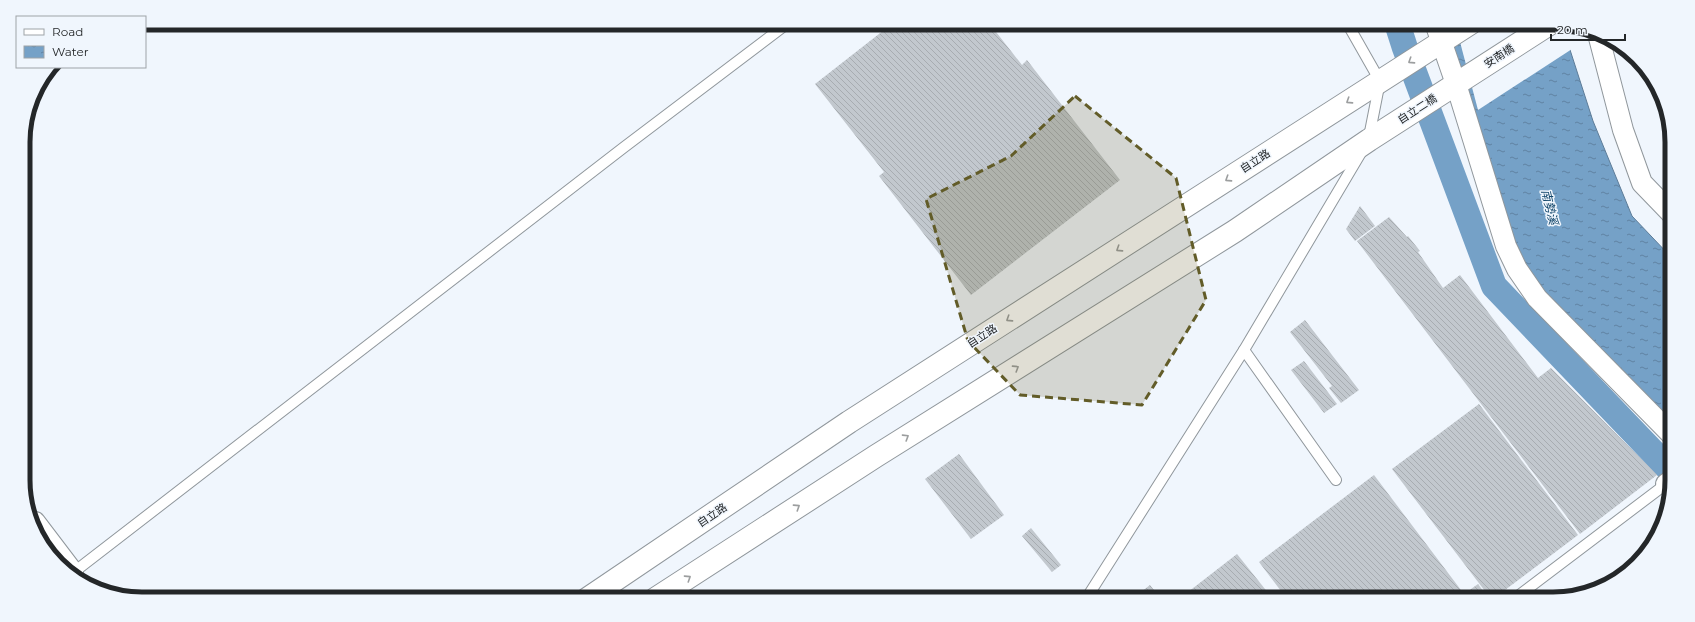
<svg xmlns="http://www.w3.org/2000/svg" width="1695" height="622" viewBox="0 0 1695 622" font-family="Montserrat,'Noto Sans TC',sans-serif">
<defs>
<pattern id="water-ripples" width="26" height="14" patternUnits="userSpaceOnUse"><rect width="26" height="14" fill="#75a1c7"/><path d="M2 4q2-2 4 0t4 0M15 11q2-2 4 0t4 0" fill="none" stroke="#6083a2"/></pattern>
<pattern id="building-back-hatch" width="6" height="6" patternUnits="userSpaceOnUse"><rect width="6" height="6" fill="#c2c8ce"/><path d="M-1 5l2 2M0 0l6 6M5-1l2 2" fill="none" stroke="#a7acb1"/></pattern>
</defs>
<rect width="100%" height="100%" fill="#f0f6fd"/>
<path fill="url(#water-ripples)" stroke="#5d7c98" d="M1436 23H1553L1562 25 1593 121 1632 216 1671 257 1672 434 1537 298 1476 147Z"/>
<path fill="#f0f6fd" d="M1455 23H1553L1564 25 1572 49 1478 110Z"/>
<g fill="none" stroke-linecap="round" stroke-linejoin="round">
<path stroke="#75a1c7" stroke-width="26" d="M1397 23 1405 48 1494 286 1672 472"/>
</g>
<g fill="url(#building-back-hatch)">
<path d="M893 23H989L1022 65 1027 60 1120 180 971 295 879 176 884 172 815 84Z"/>
<path d="M1360 206 1375 226 1355 241 1346 229Z"/>
<path d="M1389 217 1407 237 1408 236 1420 251 1418 252 1443 288 1460 275 1538 378 1551 368 1657 475 1580 534 1357 241Z"/>
<path d="M1305 320 1359 390 1341 403 1329 388 1332 386 1290 332Z"/>
<path d="M1304 361 1337 404 1324 413 1291 370Z"/>
<path d="M1479 404 1578 535 1493 599H1491L1392 469Z"/>
<path d="M959 454 1004 515 971 539 925 479Z"/>
<path d="M1374 475 1464 594 1478 584 1489 599H1287L1259 562Z"/>
<path d="M1031 528 1061 565 1052 572 1022 536Z"/>
<path d="M1237 554 1273 599H1179Z"/>
<path d="M1150 585 1161 599H1132Z"/>
<path d="M964 593 984 598V599H962Z"/>
</g>
<g fill="none" stroke-linecap="round" stroke-linejoin="round">
<g stroke="#90979c" stroke-width="12">
<g id="lane">
<path d="M1347 23 1380 81 1369 137"/>
<path d="M1244 350 1336 480"/>
<path d="M74 572 623 148 788 23"/>
<path d="M1086 599 1244 350 1362 151"/>
<path d="M1514 599 1666 484"/>
</g>
</g>
<g stroke="#90979c" stroke-width="22">
<g id="street">
<path d="M1435 23 1456 84 1506 246 1517 269 1537 298 1672 435"/>
<path d="M1598 34 1623 130 1642 183 1671 213"/>
<path d="M1666 484 1672 480"/>
<path d="M35 522 73 572"/>
</g>
</g>
<g stroke="#90979c" stroke-width="24">
<g id="secondary">
<path d="M587 599 849 422 1471 23"/>
<path d="M655 599 876 456 1235 231 1369 140 1551 23"/>
</g>
</g>
<use href="#lane" stroke="#fff" stroke-width="10"/>
<use href="#street" stroke="#fff" stroke-width="20"/>
<use href="#secondary" stroke="#fff" stroke-width="22"/>
</g>
<defs><path id="oneway-chevron" d="M-2-3.5L2.5 0L-2 3.5" fill="none" stroke-width="1.6" stroke-linecap="round" stroke-linejoin="round"/></defs>
<g stroke="#9c9e9f">
<use href="#oneway-chevron" transform="translate(1411 61) rotate(147)"/>
<use href="#oneway-chevron" transform="translate(1349 101) rotate(147)"/>
<use href="#oneway-chevron" transform="translate(1228 179) rotate(147)"/>
<use href="#oneway-chevron" transform="translate(1119 249) rotate(147)"/>
<use href="#oneway-chevron" transform="translate(1009 319) rotate(147)"/>
<use href="#oneway-chevron" transform="translate(1016 368) rotate(-32)"/>
<use href="#oneway-chevron" transform="translate(906 437) rotate(-32)"/>
<use href="#oneway-chevron" transform="translate(797 507) rotate(-33)"/>
<use href="#oneway-chevron" transform="translate(688 578) rotate(-33)"/>
</g>
<path fill="#625c28" fill-opacity="0.2" stroke="#625c28" stroke-width="3" stroke-dasharray="8 5" stroke-linejoin="round" d="M1075 96 1176 178 1206 300 1142 405 1020 395 968 341 926 199 1011 156Z"/>
<g text-anchor="middle" dominant-baseline="central" stroke-width="3" stroke-linejoin="round" paint-order="stroke">
<g font-size="11" fill="#242729" stroke="#f0f6fd">
<text transform="translate(1499 56) rotate(-33)">安南橋</text>
<text transform="translate(1417 109) rotate(-33)">自立二橋</text>
<text transform="translate(1255 161) rotate(-33)">自立路</text>
<text transform="translate(982 336) rotate(-33)">自立路</text>
<text transform="translate(712 515) rotate(-34)">自立路</text>
</g>
<g font-size="12" font-style="italic" fill="#104469" stroke="#f0f6fd">
<text transform="translate(1550 207) rotate(77)">南勢溪</text>
</g>
</g>
<path d="M0 0H1695V622H0ZM142 30H1553A112 112 0 0 1 1665 142V480A112 112 0 0 1 1553 592H142A112 112 0 0 1 30 480V142A112 112 0 0 1 142 30Z" fill="#f0f6fd" fill-rule="evenodd"/>
<path fill="none" stroke="#242729" stroke-width="5" d="M142 30H1553A112 112 0 0 1 1665 142V480A112 112 0 0 1 1553 592H142A112 112 0 0 1 30 480V142A112 112 0 0 1 142 30Z"/>
<rect x="16" y="16" width="130" height="52" fill="#f0f6fd" stroke="#9ea3a8"/>
<rect x="24" y="29" width="20" height="6" fill="#ffffff" stroke="#9ea3a8"/>
<text x="52" y="36" font-size="12" fill="#242729">Road</text>
<rect x="24" y="46" width="20" height="12" fill="url(#water-ripples)" stroke="#9ea3a8"/>
<text x="52" y="56" font-size="12" fill="#242729">Water</text>
<path d="M1551 34v6h74v-6" fill="none" stroke="#242729" stroke-width="2"/>
<text x="1557" y="34" font-size="12" fill="#242729" stroke="#f0f6fd" stroke-width="3" paint-order="stroke">20 m</text>
</svg>
